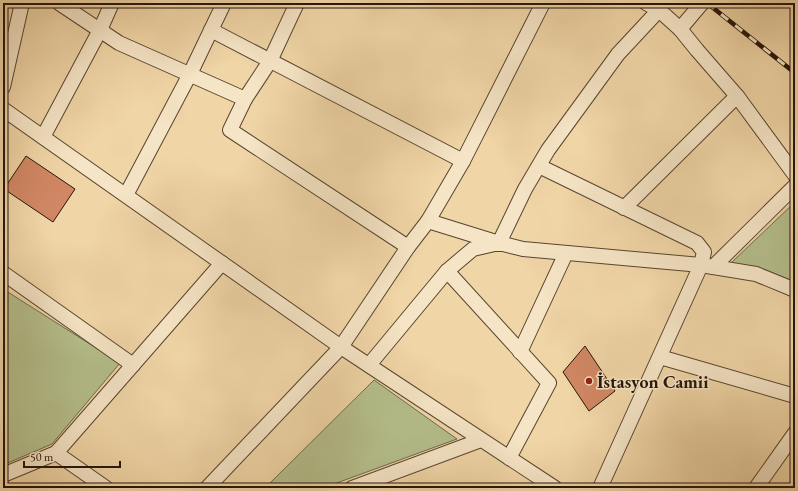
<svg xmlns="http://www.w3.org/2000/svg" width="798" height="491" viewBox="0 0 798 491" font-family="'EB Garamond',serif">
<rect width="100%" height="100%" fill="#f0d5a6"/>
<filter id="stains"><feTurbulence type="fractalNoise" baseFrequency=".005" numOctaves="4"/><feColorMatrix values="0 0 0 0 .2 0 0 0 0 .09 0 0 0 0 .02 0 0 0 .5 -.17"/></filter>
<radialGradient id="worn" r=".72"><stop offset=".6" stop-color="#630" stop-opacity="0"/><stop offset="1" stop-color="#630" stop-opacity=".3"/></radialGradient>
<g fill="#b4be8b" stroke="#6d6a4a">
<path d="M795 202V285L731 263Z"/>
<path d="M3 289 120 363 52 444 3 465Z"/>
<path d="M374 380 457 439 323 488H265Z"/>
</g>
<g fill="#d18764" stroke="#261509">
<path d="M26 156 75 189 53 222 4 189Z"/>
<path d="M585 346 615 391 589 411 563 372Z"/>
</g>
<g fill="none" stroke-linecap="round" stroke-linejoin="round">
<g stroke="#584530" stroke-width="16">
<g id="minor">
<path d="M59 3 119 43 245 99 230 130 408 247 428 221 499 243 525 189 548 150 618 54 659 10"/>
<path d="M646 3 659 10 680 29 697 50 737 96 795 175"/>
<path d="M680 29 702 3"/>
<path d="M211 30 463 161"/>
<path d="M3 87 22 3"/>
<path d="M245 99 270 61 297 3"/>
<path d="M3 109 341 347 555 488"/>
<path d="M43 137 100 30 112 3"/>
<path d="M539 166 697 243 704 252 701 265 600 488"/>
<path d="M126 195 190 74 224 3"/>
<path d="M624 208 737 96"/>
<path d="M428 221 463 161 543 3"/>
<path d="M713 267 795 186"/>
<path d="M447 271 549 383 509 458"/>
<path d="M3 273 133 365"/>
<path d="M520 352 566 253"/>
<path d="M660 357 795 396"/>
<path d="M369 365 447 271 473 249 499 243 523 249 701 265 756 274 795 290"/>
<path d="M56 453 106 488"/>
<path d="M3 475 56 453 222 263"/>
<path d="M207 488 341 347 408 247"/>
<path d="M352 488 481 440"/>
<path d="M756 488 795 433"/>
</g>
</g>
<use href="#minor" stroke="#f5e4c5" stroke-width="14"/>
<g stroke="#261509" stroke-width="4.5">
<path id="rail" d="M707 3 795 73"/>
</g>
<use href="#rail" stroke="#f5e4c5" stroke-width="3" stroke-dasharray="9" stroke-linecap="butt"/>
</g>
<circle fill="#8f2418" stroke="#f5e4c5" stroke-width="1.5" cx="589" cy="381" r="4"/>
<g text-anchor="middle" dominant-baseline="central" stroke-width="3" stroke-linejoin="round" paint-order="stroke">
<g font-size="18" font-weight="bold" fill="#261509" stroke="#f5e4c5" text-anchor="start">
<text x="597" y="381">İstasyon Camii</text>
</g>
</g>
<rect width="798" height="491" fill="none" stroke="#f0d5a6" stroke-width="16"/>
<rect x="4" y="4" width="790" height="483" fill="none" stroke="#261509" stroke-width="2"/>
<rect x="8" y="8" width="782" height="475" fill="none" stroke="#261509"/>
<path d="M24 461v6h96v-6" fill="none" stroke="#261509" stroke-width="2"/>
<text x="30" y="461" font-size="12" fill="#261509" stroke="#f5e4c5" stroke-width="3" paint-order="stroke">50 m</text>
<rect width="100%" height="100%" filter="url(#stains)"/>
<rect width="100%" height="100%" fill="url(#worn)"/>
</svg>
